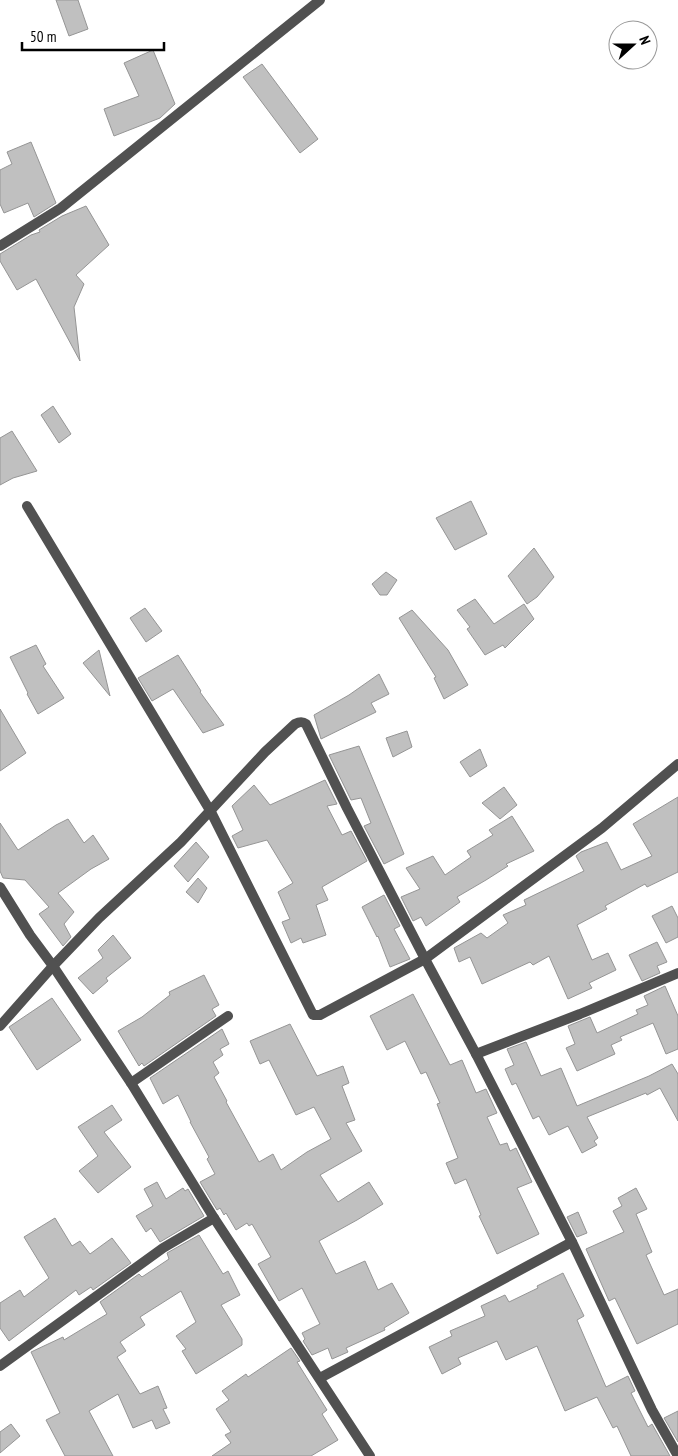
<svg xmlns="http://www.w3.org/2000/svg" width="678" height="1456" viewBox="0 0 678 1456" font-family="'PT Sans Narrow',sans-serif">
<rect width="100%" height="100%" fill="#fff"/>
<g fill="#c0c0c0" stroke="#959595">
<path d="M56 0H78L88 29 69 36Z"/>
<path d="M153 50 175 104 160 118 114 136 104 109 139 96 124 63Z"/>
<path d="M262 64 318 139 300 153 243 77Z"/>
<path d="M31 142 56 203 34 217 28 203 4 213 0 204V170L12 164 7 152Z"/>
<path d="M86 206 109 245 76 275 84 284 74 307 80 361 36 279 17 290 0 261V254L31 235 40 232 39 230 62 216Z"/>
<path d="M53 406 71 434 59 443 41 415Z"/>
<path d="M12 431 37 471 13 478 0 485V438Z"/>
<path d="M471 501 487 534 455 550 436 518Z"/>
<path d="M534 548 554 577 537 597 527 604 508 576Z"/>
<path d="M386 572 397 580 387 595H380L372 584Z"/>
<path d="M475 599 494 624 524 604 534 619 505 648 503 645 485 655 467 629 470 627 457 610Z"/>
<path d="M145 608 162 631 146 642 130 618Z"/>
<path d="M412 610 448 650 468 685 444 699 434 678 436 677 399 618Z"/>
<path d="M36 645 46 664 43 666 64 698 38 714 27 694 28 693 10 657Z"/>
<path d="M99 650 110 696 83 663Z"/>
<path d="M178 655 201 691 200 692 224 725 203 733 173 689 152 701 138 678Z"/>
<path d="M379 674 389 694 371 703 376 712 321 739 314 715 349 695Z"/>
<path d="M0 709 26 753 0 771Z"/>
<path d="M407 731 412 747 393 757 386 738Z"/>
<path d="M359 746 404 854 384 864 364 826 371 823 361 798 351 800 329 755Z"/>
<path d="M480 749 487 766 470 777 460 762Z"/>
<path d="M325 780 337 804 327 806 342 835 351 831 367 861 322 887 328 900 316 905 326 935 303 943 301 938 291 943 282 922 290 919 278 892 293 883 267 840 238 848 232 836 243 830 232 806 254 785 270 805Z"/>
<path d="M504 787 517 805 500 819 482 803Z"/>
<path d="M678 797V872L647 887 645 884 605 906 607 909 577 925 592 960 608 953 616 970 589 983 592 988 568 999 549 956 533 965 530 962 482 984 470 957 459 962 454 948 481 933 487 938 508 923 503 915 526 905 524 900 584 871 576 856 581 852 607 842 621 870 652 856 633 824Z"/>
<path d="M512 816 534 851 506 864 508 866 486 880 457 897 460 902 426 926 421 917 413 921 401 897 420 889 406 868 433 856 445 875 471 857 467 851 493 835 489 830Z"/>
<path d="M68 819 84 843 93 835 109 859 91 869 58 893 74 912 64 924 71 937 63 946 39 914 49 907 25 880 3 878 0 871V823L18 850 56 825Z"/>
<path d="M196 842 209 857 188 882 174 866Z"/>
<path d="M198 878 207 888 198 903 186 892Z"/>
<path d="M384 895 400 926 394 929 410 959 390 967 378 936 377 937 362 907Z"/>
<path d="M672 906 678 918V937L666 943 652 916Z"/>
<path d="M113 935 131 958 106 978 108 981 93 994 78 978 103 958 98 950Z"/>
<path d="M657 942 667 962 657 966 660 973 642 981 629 955Z"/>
<path d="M204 975 219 1005 212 1009 216 1016 144 1066 142 1063 139 1066 118 1031 142 1017 170 995 169 992Z"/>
<path d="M665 986 678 1016V1049L666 1054 653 1023 620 1037 622 1040 611 1045 615 1054 577 1071 566 1048 575 1044 568 1026 590 1017 597 1033 638 1014 636 1010 648 1005 644 996Z"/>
<path d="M413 994 450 1065 462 1060 476 1093 486 1089 497 1113 487 1117 500 1145 507 1143 510 1151 516 1148 532 1182 517 1188 539 1234 497 1254 479 1216 481 1215 466 1179 455 1184 446 1163 458 1158 437 1104 440 1103 426 1072 421 1074 405 1041 387 1050 370 1016Z"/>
<path d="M52 998 81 1040 37 1070 9 1027Z"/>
<path d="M290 1024 317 1076 343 1066 349 1083 342 1086 355 1120 346 1123 362 1151 320 1175 338 1202 369 1182 383 1204 357 1220 319 1241 336 1274 365 1261 378 1290 392 1283 409 1313 384 1328 385 1330 346 1348 348 1352 332 1359 328 1348 312 1355 303 1341 305 1339 302 1333 320 1324 302 1288 279 1301 258 1264 271 1257 252 1224 249 1226 247 1223 236 1230 226 1213 224 1215 220 1208 217 1210 200 1182 215 1174 207 1159 209 1157 190 1122H191L178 1095 163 1104 150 1078 222 1029 229 1044 220 1049 223 1055 213 1062 219 1073 214 1077 227 1101 226 1102 259 1162 273 1154 281 1170 307 1152 331 1139 314 1107 296 1115 269 1060 260 1064 250 1041Z"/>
<path d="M526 1042 541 1076 561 1068 577 1106 649 1076 672 1064 678 1074V1121L660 1088 647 1095 646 1093 587 1117 598 1138 594 1141 597 1145 582 1153 568 1126 549 1135 539 1116 533 1119 516 1083 512 1085 505 1069 514 1065 507 1049Z"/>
<path d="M112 1105 122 1120 104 1132 131 1167 98 1193 79 1171 98 1156 78 1127Z"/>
<path d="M157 1182 166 1199 183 1188 185 1191 188 1189 204 1216 160 1242 151 1228 146 1232 136 1216 153 1206 144 1189Z"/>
<path d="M636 1188 647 1209 636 1214 652 1252 646 1255 664 1295 678 1289V1324L637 1344 615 1298 609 1301 586 1249 624 1232 613 1211 622 1206 618 1198Z"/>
<path d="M578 1212 587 1233 577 1237 567 1217Z"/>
<path d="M55 1218 72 1246 80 1241 90 1254 112 1238 131 1263 93 1290 91 1287 79 1295 76 1290 9 1341 0 1328V1303L20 1290 24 1297 49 1278 24 1237Z"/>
<path d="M199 1235 223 1274 228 1271 240 1295 221 1305 242 1339V1345L196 1374 182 1351 186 1349 176 1336 196 1322 181 1291 140 1317 145 1325 120 1342 126 1351 117 1357 140 1394 158 1386 167 1408 163 1409 170 1423 156 1429 152 1420 133 1428 118 1394 89 1411 113 1456H65L46 1420 60 1413 31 1352 63 1337 64 1340 107 1314 100 1302 139 1274 142 1277 169 1259 167 1253Z"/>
<path d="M563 1273 584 1316 577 1320 606 1387 628 1376 635 1391 631 1393 648 1427 652 1424 670 1456H631L617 1426 613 1428 597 1397 565 1411 537 1346 506 1360 497 1341 458 1358 461 1364 442 1374 429 1347 452 1336 450 1331 485 1316 481 1306 505 1295 509 1302 538 1288 537 1286Z"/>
<path d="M291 1348 300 1361 297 1362 327 1410 322 1414 338 1440 311 1456H212L231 1443 225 1435 231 1432 216 1409 229 1400 222 1391 246 1374 248 1377Z"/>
<path d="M678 1411V1442L664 1418Z"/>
<path d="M11 1424 20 1436 0 1453V1432Z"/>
</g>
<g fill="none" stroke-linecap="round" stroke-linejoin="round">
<g stroke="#515151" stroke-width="10">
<path d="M0 246 61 208 320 0"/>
<path d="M27 506 211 812 313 1015H320L425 959 602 828 678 764"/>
<path d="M0 1026 53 966 99 918 181 842 265 752 295 724C299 722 302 721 306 724L347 808 425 959 476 1054 572 1242 652 1410 678 1456"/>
<path d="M476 1054 580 1014 678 973"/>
<path d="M131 1083 228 1016"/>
<path d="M0 1366 163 1248 214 1218"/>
<path d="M320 1378 572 1242"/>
</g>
<path stroke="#515151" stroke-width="10" d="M0 887 30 935 53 966 131 1083 214 1218 370 1456"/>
</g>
<g transform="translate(633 45) rotate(69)"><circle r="24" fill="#ffffff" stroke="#999999"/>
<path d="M0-4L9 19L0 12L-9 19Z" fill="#000000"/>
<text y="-8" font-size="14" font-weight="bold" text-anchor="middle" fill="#000000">N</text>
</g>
<path d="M22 42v8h142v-8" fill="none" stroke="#000000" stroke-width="2.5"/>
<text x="30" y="42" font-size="15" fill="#000000" stroke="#ffffff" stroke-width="4" paint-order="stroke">50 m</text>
</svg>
